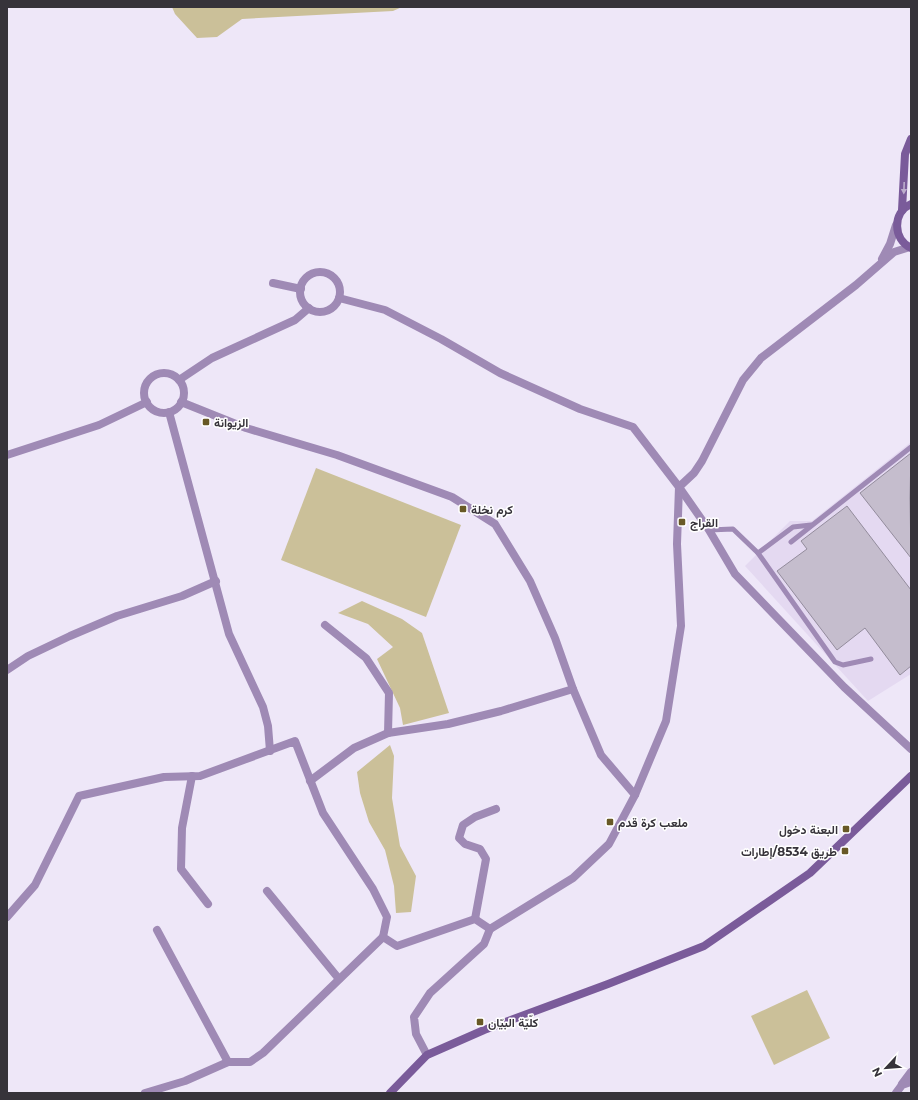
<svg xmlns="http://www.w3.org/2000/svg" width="918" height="1100" viewBox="0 0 918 1100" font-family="Montserrat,Vazirmatn,sans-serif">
<rect width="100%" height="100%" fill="#eee7f8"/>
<path fill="#e4d9f1" d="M911 442V674L868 701 745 566 790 521H812Z"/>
<g fill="#cbc099">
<path d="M172 7H402L393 11 242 19 217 37 197 38 175 14Z"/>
<path d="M316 468 461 525 426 617 281 560Z"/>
<path d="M362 601 402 619 422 633 449 713 403 725 400 708 377 659 393 647 368 624 338 613Z"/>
<path d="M390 745 394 756 392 798 400 846 416 876 411 912 396 913 394 886 385 850 369 822 360 793 357 772Z"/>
<path d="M807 990 830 1038 774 1065 751 1016Z"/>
</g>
<g fill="#c5bdcd" stroke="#938c9c">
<path d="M911 453 910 498 911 558 860 493Z"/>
<path d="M847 506 911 590V666L900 675 865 628 837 650 777 571 807 549 801 541Z"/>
</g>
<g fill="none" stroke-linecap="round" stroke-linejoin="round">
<g stroke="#9f8ab5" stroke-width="5">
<path d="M709 530 733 529 758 553 835 662 843 665 871 659"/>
<path d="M791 542 911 447"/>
<path d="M758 553 793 527 811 525"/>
</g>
<g stroke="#9f8ab5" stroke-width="8">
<path d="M910 247 894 252 856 285 761 358 743 380 702 461 694 473 679 487 709 530 735 574 844 687 911 749"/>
<path d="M882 259 890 244 896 225"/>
<circle cx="320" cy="292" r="20"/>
<path d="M273 283 301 289"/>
<path d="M339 298 385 310 441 339 500 373 580 409 633 427 679 487 677 544 681 626 666 721 635 795 609 844 573 878 490 929"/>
<circle cx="164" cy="393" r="20"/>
<path d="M179 380 212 358 295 320 309 308"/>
<path d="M181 402 246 428 337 455 452 497 495 524 530 581 555 638 573 689 601 755 635 795"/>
<path d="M169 412 229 634 263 707 268 726 270 751"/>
<path d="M7 455 99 425 147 402"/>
<path d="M325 625 366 658 389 693 388 733"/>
<path d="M7 670 28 656 70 636 117 616 182 596 216 581"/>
<path d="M192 776 182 828 181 869 208 904"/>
<path d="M310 781 354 748 388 733 448 724 501 711 573 689"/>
<path d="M267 891 339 979"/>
<path d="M7 917 35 885 79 796 164 777 200 776 295 741 323 813 373 889 387 917 383 937 397 946 475 919 490 929 484 944 430 993 414 1017 416 1034 427 1055"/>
<path d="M475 919 486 859 480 849 465 844 459 838 463 825 475 817 496 809"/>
<path d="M157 930 228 1062"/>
<path d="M902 1084 911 1072"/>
<path d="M145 1093 185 1081 228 1062H250L263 1053 383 937"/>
<path d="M896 1093 902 1085 911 1082"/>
</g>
<g stroke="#7a5b9a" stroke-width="8">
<path d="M911 204C892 213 893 239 911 248"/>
<path d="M902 210 905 154 911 139"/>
<path d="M390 1093 427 1055 484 1030 608 984 704 946 810 873 911 776"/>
</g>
</g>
<defs><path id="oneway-solid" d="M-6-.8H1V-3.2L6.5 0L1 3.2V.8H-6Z"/></defs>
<use fill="#bcadcc" href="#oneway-solid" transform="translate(904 188) rotate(92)"/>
<g fill="#685926" stroke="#fff" stroke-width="1.5">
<rect x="202" y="418" width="8" height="8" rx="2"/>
<rect x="459" y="505" width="8" height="8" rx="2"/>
<rect x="678" y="518" width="8" height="8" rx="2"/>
<rect x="606" y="818" width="8" height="8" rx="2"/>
<rect x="842" y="825" width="8" height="8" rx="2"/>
<rect x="841" y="847" width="8" height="8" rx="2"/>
<rect x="476" y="1018" width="8" height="8" rx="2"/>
</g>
<g text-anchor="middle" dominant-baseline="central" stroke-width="3" stroke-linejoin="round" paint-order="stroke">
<g font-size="12" font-weight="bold" fill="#36333a" stroke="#fff" text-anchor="start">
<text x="214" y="422">الزيوانة</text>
<text x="471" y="509">كرم نخلة</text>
<text x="690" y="522">القراج</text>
<text x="618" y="822">ملعب كرة قدم</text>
<text x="838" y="829" text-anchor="end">البعنة دخول</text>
<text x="837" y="851" text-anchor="end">طريق 8534/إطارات</text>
<text x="488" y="1022">كلّيّة البيّان</text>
</g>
</g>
<rect width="918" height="1100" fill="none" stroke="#36333a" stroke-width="16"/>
<g transform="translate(886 1068) rotate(244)" stroke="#ffffff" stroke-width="3" paint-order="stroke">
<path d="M0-3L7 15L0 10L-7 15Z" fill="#36333a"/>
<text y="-6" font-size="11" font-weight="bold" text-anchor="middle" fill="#36333a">N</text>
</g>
</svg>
